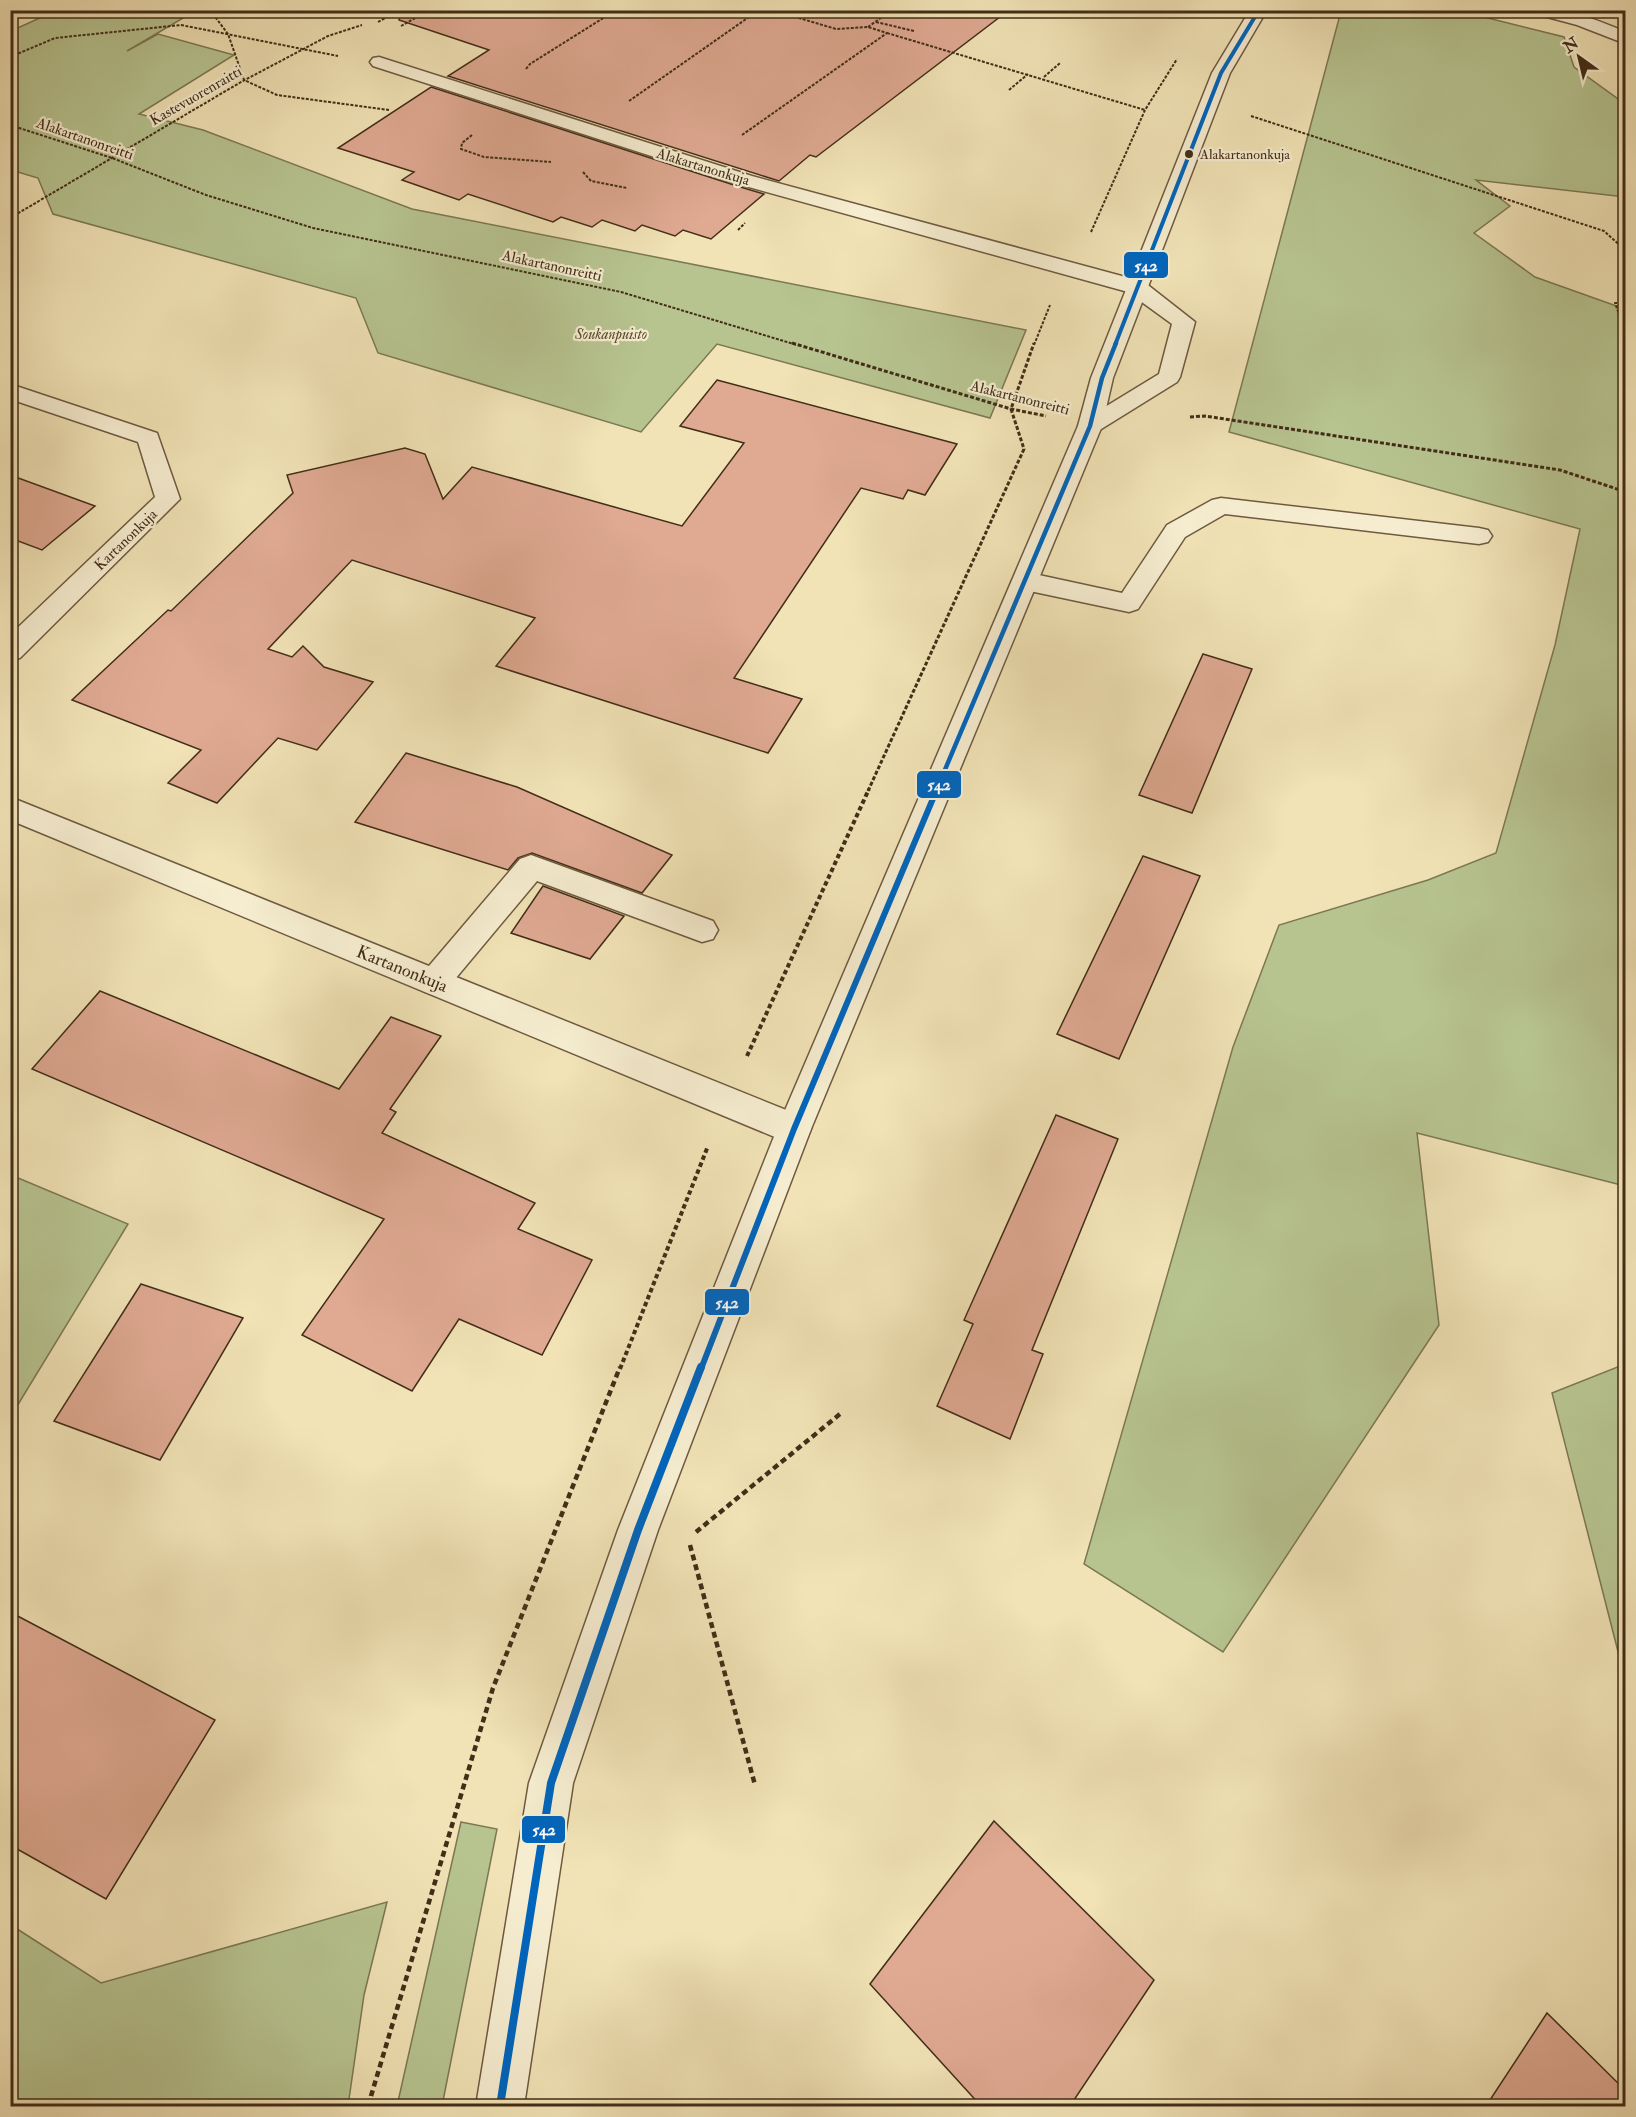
<svg xmlns="http://www.w3.org/2000/svg" width="1636" height="2117" viewBox="0 0 1636 2117" font-family="'IM FELL Double Pica',serif">
<rect width="100%" height="100%" fill="#f1e3b6"/>
<filter id="stains"><feTurbulence type="fractalNoise" baseFrequency=".00333" numOctaves="4"/><feColorMatrix values="0 0 0 0 .2 0 0 0 0 .09 0 0 0 0 .02 0 0 0 .5 -.17"/></filter>
<radialGradient id="worn" r=".72"><stop offset=".6" stop-color="#630" stop-opacity="0"/><stop offset="1" stop-color="#630" stop-opacity=".3"/></radialGradient>
<g fill="#b7c490" stroke="#7c7854" stroke-width="1.5">
<path d="M55 11H195L127 51 158 34 234 55 139 114 203 130 412 209 1026 330 990 418 717 344 641 432 378 353 356 298 53 214 38 178 11 170V31Z"/>
<path d="M1341 11H1460L1564 37 1574 67 1625 104V197L1476 180 1510 206 1474 233 1535 277 1625 309V1186L1417 1133 1439 1325 1223 1652 1084 1564 1233 1047 1279 925 1428 880 1496 853 1555 645 1580 529 1229 432Z"/>
<path d="M11 1175 128 1224 11 1416Z"/>
<path d="M1625 1364V1679L1552 1393Z"/>
<path d="M461 1822 497 1829 442 2106H397Z"/>
<path d="M387 1902 364 1995 348 2106H11V1925L101 1983Z"/>
</g>
<g fill="#dfa992" stroke="#422d18" stroke-width="1.5">
<path d="M401 10H1009L816 157 810 155 779 181 448 76 489 50 399 20Z"/>
<path d="M431 87 737 186 764 194 711 239 683 230 675 236 642 225 635 231 602 220 592 227 561 217 553 222 468 194 459 200 402 180 414 172 338 148Z"/>
<path d="M717 380 957 444 925 495 908 490 903 499 861 488 734 678 802 699 768 753 496 666 535 618 352 560 268 649 292 657 303 646 324 667 373 682 317 750 278 738 217 803 168 783 201 750 72 700 168 610 171 611 293 493 287 475 405 448 425 454 443 499 472 467 682 526 744 443 680 426Z"/>
<path d="M10 475 95 506 42 550 10 538Z"/>
<path d="M1203 654 1252 669 1192 813 1139 795Z"/>
<path d="M406 753 517 787 672 855 642 893 532 853 518 858 508 870 355 822Z"/>
<path d="M1143 856 1200 876 1119 1059 1057 1034Z"/>
<path d="M543 886 624 916 590 959 511 933Z"/>
<path d="M100 991 339 1089 391 1017 441 1036 390 1109 396 1112 382 1133 535 1203 518 1229 592 1260 542 1355 459 1319 412 1391 302 1335 384 1219 32 1069Z"/>
<path d="M1056 1115 1118 1139 1032 1350 1043 1354 1010 1439 937 1406 973 1324 964 1320Z"/>
<path d="M141 1284 243 1318 160 1460 54 1421Z"/>
<path d="M10 1612 215 1720 106 1899 10 1845Z"/>
<path d="M994 1821 1154 1980 1070 2106H981L870 1984Z"/>
<path d="M1547 2013 1626 2091V2106H1486Z"/>
</g>
<g fill="none" stroke-linecap="round" stroke-linejoin="round">
<g stroke="#6e5a40" stroke-width="3">
<g id="service">
<path d="M1534 10C1573 10 1590 17 1626 32V44L1577 25 1536 14Z"/>
<path d="M1136 281 1144 282 1195 322 1180 377 1177 382 1098 431 1090 433 1082 431 1078 426 1082 421 1159 374 1172 324 1128 292 1125 287 1128 282Z"/>
<path d="M1221 498 1479 528 1488 530 1492 536 1488 542 1479 544 1225 514 1185 537 1138 609 1129 612 1025 590 1016 587 1012 581 1016 575 1025 572 1122 593 1167 525 1212 500Z"/>
<path d="M531 855 713 921 718 930 713 939 702 942 537 881 445 991 434 995 423 991 418 982 423 973 520 859Z"/>
</g>
</g>
<g stroke="#6e5a40" stroke-width="3">
<g id="minor">
<path d="M379 57 752 176 1144 282 1147 287 1144 292 1136 293 1128 292 738 184 373 66 370 62 373 58Z"/>
<path d="M10 384 157 433 180 499 20 658 10 660V635L155 497 138 442 10 399Z"/>
<path d="M10 797 806 1118 811 1129 806 1140 794 1144 782 1140 10 820Z"/>
</g>
</g>
<g stroke="#6e5a40" stroke-width="3">
<path id="tertiary" d="M1250 10H1267L1230 73 1113 378 1102 426 811 1129 658 1530 573 1783 524 2106H476L529 1783 618 1530 777 1129 1078 426 1091 378 1212 73Z"/>
</g>
<g stroke="#422d18" stroke-width="2" stroke-dasharray="3 1.5" stroke-linecap="butt">
<path d="M210 10 228 34 244 80 277 95 389 110"/>
<path d="M378 22 399 10"/>
<path d="M876 22 914 31"/>
<path d="M401 26 429 10"/>
<path d="M868 27 892 10"/>
<path d="M887 33 1145 110"/>
<path d="M10 57 55 38 181 25 338 56"/>
<path d="M526 69 530 64 616 10"/>
<path d="M1044 77 1060 63"/>
<path d="M1009 90 1028 74"/>
<path d="M629 101 759 10"/>
<path d="M1251 116 1604 231 1626 251"/>
<path d="M10 125 112 158 206 195 313 228 621 292 797 345"/>
<path d="M472 135 462 143 461 149 484 157 551 162"/>
<path d="M742 135 887 33 868 27 836 29 772 10"/>
<path d="M583 172 591 181 627 188"/>
<path d="M10 218 241 82 328 36 362 25"/>
<path d="M738 230 745 223"/>
<path d="M1091 232 1145 110 1177 59"/>
<path d="M1626 303H1615L1619 314 1626 318"/>
<path d="M1034 345 1050 305"/>
</g>
<g stroke="#422d18" stroke-width="3" stroke-dasharray="4 2" stroke-linecap="butt">
<path d="M792 343 1011 409 1046 416"/>
<path d="M1190 417 1205 416 1560 470 1626 492"/>
<path d="M868 791 1024 449 1011 409 1034 343"/>
</g>
<g stroke="#422d18" stroke-width="4" stroke-dasharray="4.5 3" stroke-linecap="butt">
<path d="M747 1056 869 789"/>
<path d="M620 1369 708 1146"/>
</g>
<g stroke="#422d18" stroke-width="4.5" stroke-dasharray="6 4" stroke-linecap="butt">
<path d="M696 1532 840 1414"/>
<path d="M690 1545 755 1785"/>
<path d="M370 2106 371 2096 493 1688 620 1367"/>
</g>
<use href="#service" fill="#f6edd0" fill-rule="evenodd"/>
<use href="#minor" fill="#f6edd0" fill-rule="evenodd"/>
<use href="#tertiary" fill="#f6edd0" fill-rule="evenodd"/>
<g stroke="#f6edd0" stroke-width="7">
<path id="bus-1-far3" d="M1115 345 1221 73 1259 10"/>
</g>
<g stroke="#f6edd0" stroke-width="8">
<path id="bus-1-far2" d="M936 791 1090 426 1102 378 1116 343"/>
</g>
<g stroke="#f6edd0" stroke-width="10">
<path id="bus-1-far1" d="M701 1369 794 1129 937 789"/>
</g>
<g stroke="#f6edd0" stroke-width="12">
<path id="bus-1" d="M500 2106 551 1783 638 1530 701 1367"/>
</g>
<use href="#bus-1-far3" stroke="#0065bd" stroke-width="4"/>
<use href="#bus-1-far2" stroke="#0065bd" stroke-width="4.5"/>
<use href="#bus-1-far1" stroke="#0065bd" stroke-width="6"/>
<use href="#bus-1" stroke="#0065bd" stroke-width="8"/>
</g>
<circle fill="#422d18" stroke="#f6edd0" stroke-width="2" cx="1189" cy="154" r="5"/>
<g text-anchor="middle" dominant-baseline="central" stroke-width="4.5" stroke-linejoin="round" paint-order="stroke">
<g font-size="14" fill="#422d18" stroke="#f6edd0" text-anchor="start">
<text x="1200" y="154">Alakartanonkuja</text>
</g>
<g font-size="15" fill="#422d18" stroke="#f6edd0">
<text transform="translate(196 96) rotate(-30)">Kastevuorenraitti</text>
<text transform="translate(85 139) rotate(19)">Alakartanonreitti</text>
<text transform="translate(703 167) rotate(17)">Alakartanonkuja</text>
<text transform="translate(552 266) rotate(12)">Alakartanonreitti</text>
<text transform="translate(1020 398) rotate(14)">Alakartanonreitti</text>
<text transform="translate(126 540) rotate(-44)">Kartanonkuja</text>
</g>
<g font-size="15" font-style="italic" fill="#594b30" stroke="#f6edd0">
<text x="611" y="334">Soukanpuisto</text>
</g>
<g font-size="18" fill="#422d18" stroke="#f6edd0">
<text transform="translate(402 969) rotate(22)">Kartanonkuja</text>
</g>
</g>
<g stroke="#f6edd0" stroke-width="2">
<rect x="1123" y="251" width="46" height="28" rx="6" fill="#0065bd"/>
<rect x="916" y="770" width="46" height="29" rx="6" fill="#0065bd"/>
<rect x="704" y="1288" width="46" height="28" rx="6" fill="#0065bd"/>
<rect x="521" y="1815" width="45" height="29" rx="6" fill="#0065bd"/>
</g>
<g font-size="16" text-anchor="middle" font-weight="bold" fill="#fff">
<text x="1146" y="271">542</text>
<text x="939" y="790">542</text>
<text x="727" y="1308">542</text>
<text x="544" y="1835">542</text>
</g>
<rect width="1636" height="2117" fill="none" stroke="#f1e3b6" stroke-width="36"/>
<rect x="12" y="12" width="1612" height="2093" fill="none" stroke="#422d18" stroke-width="3"/>
<rect x="18" y="18" width="1600" height="2081" fill="none" stroke="#422d18" stroke-width="1.5"/>
<g transform="translate(1579 57) rotate(326)" stroke="#f6edd0" stroke-width="4.5" paint-order="stroke">
<path d="M0-4.5L10 22L0 15L-10 22Z" fill="#422d18"/>
<text y="-9" font-size="16" font-weight="bold" text-anchor="middle" fill="#422d18">N</text>
</g>
<rect width="100%" height="100%" filter="url(#stains)"/>
<rect width="100%" height="100%" fill="url(#worn)"/>
</svg>
